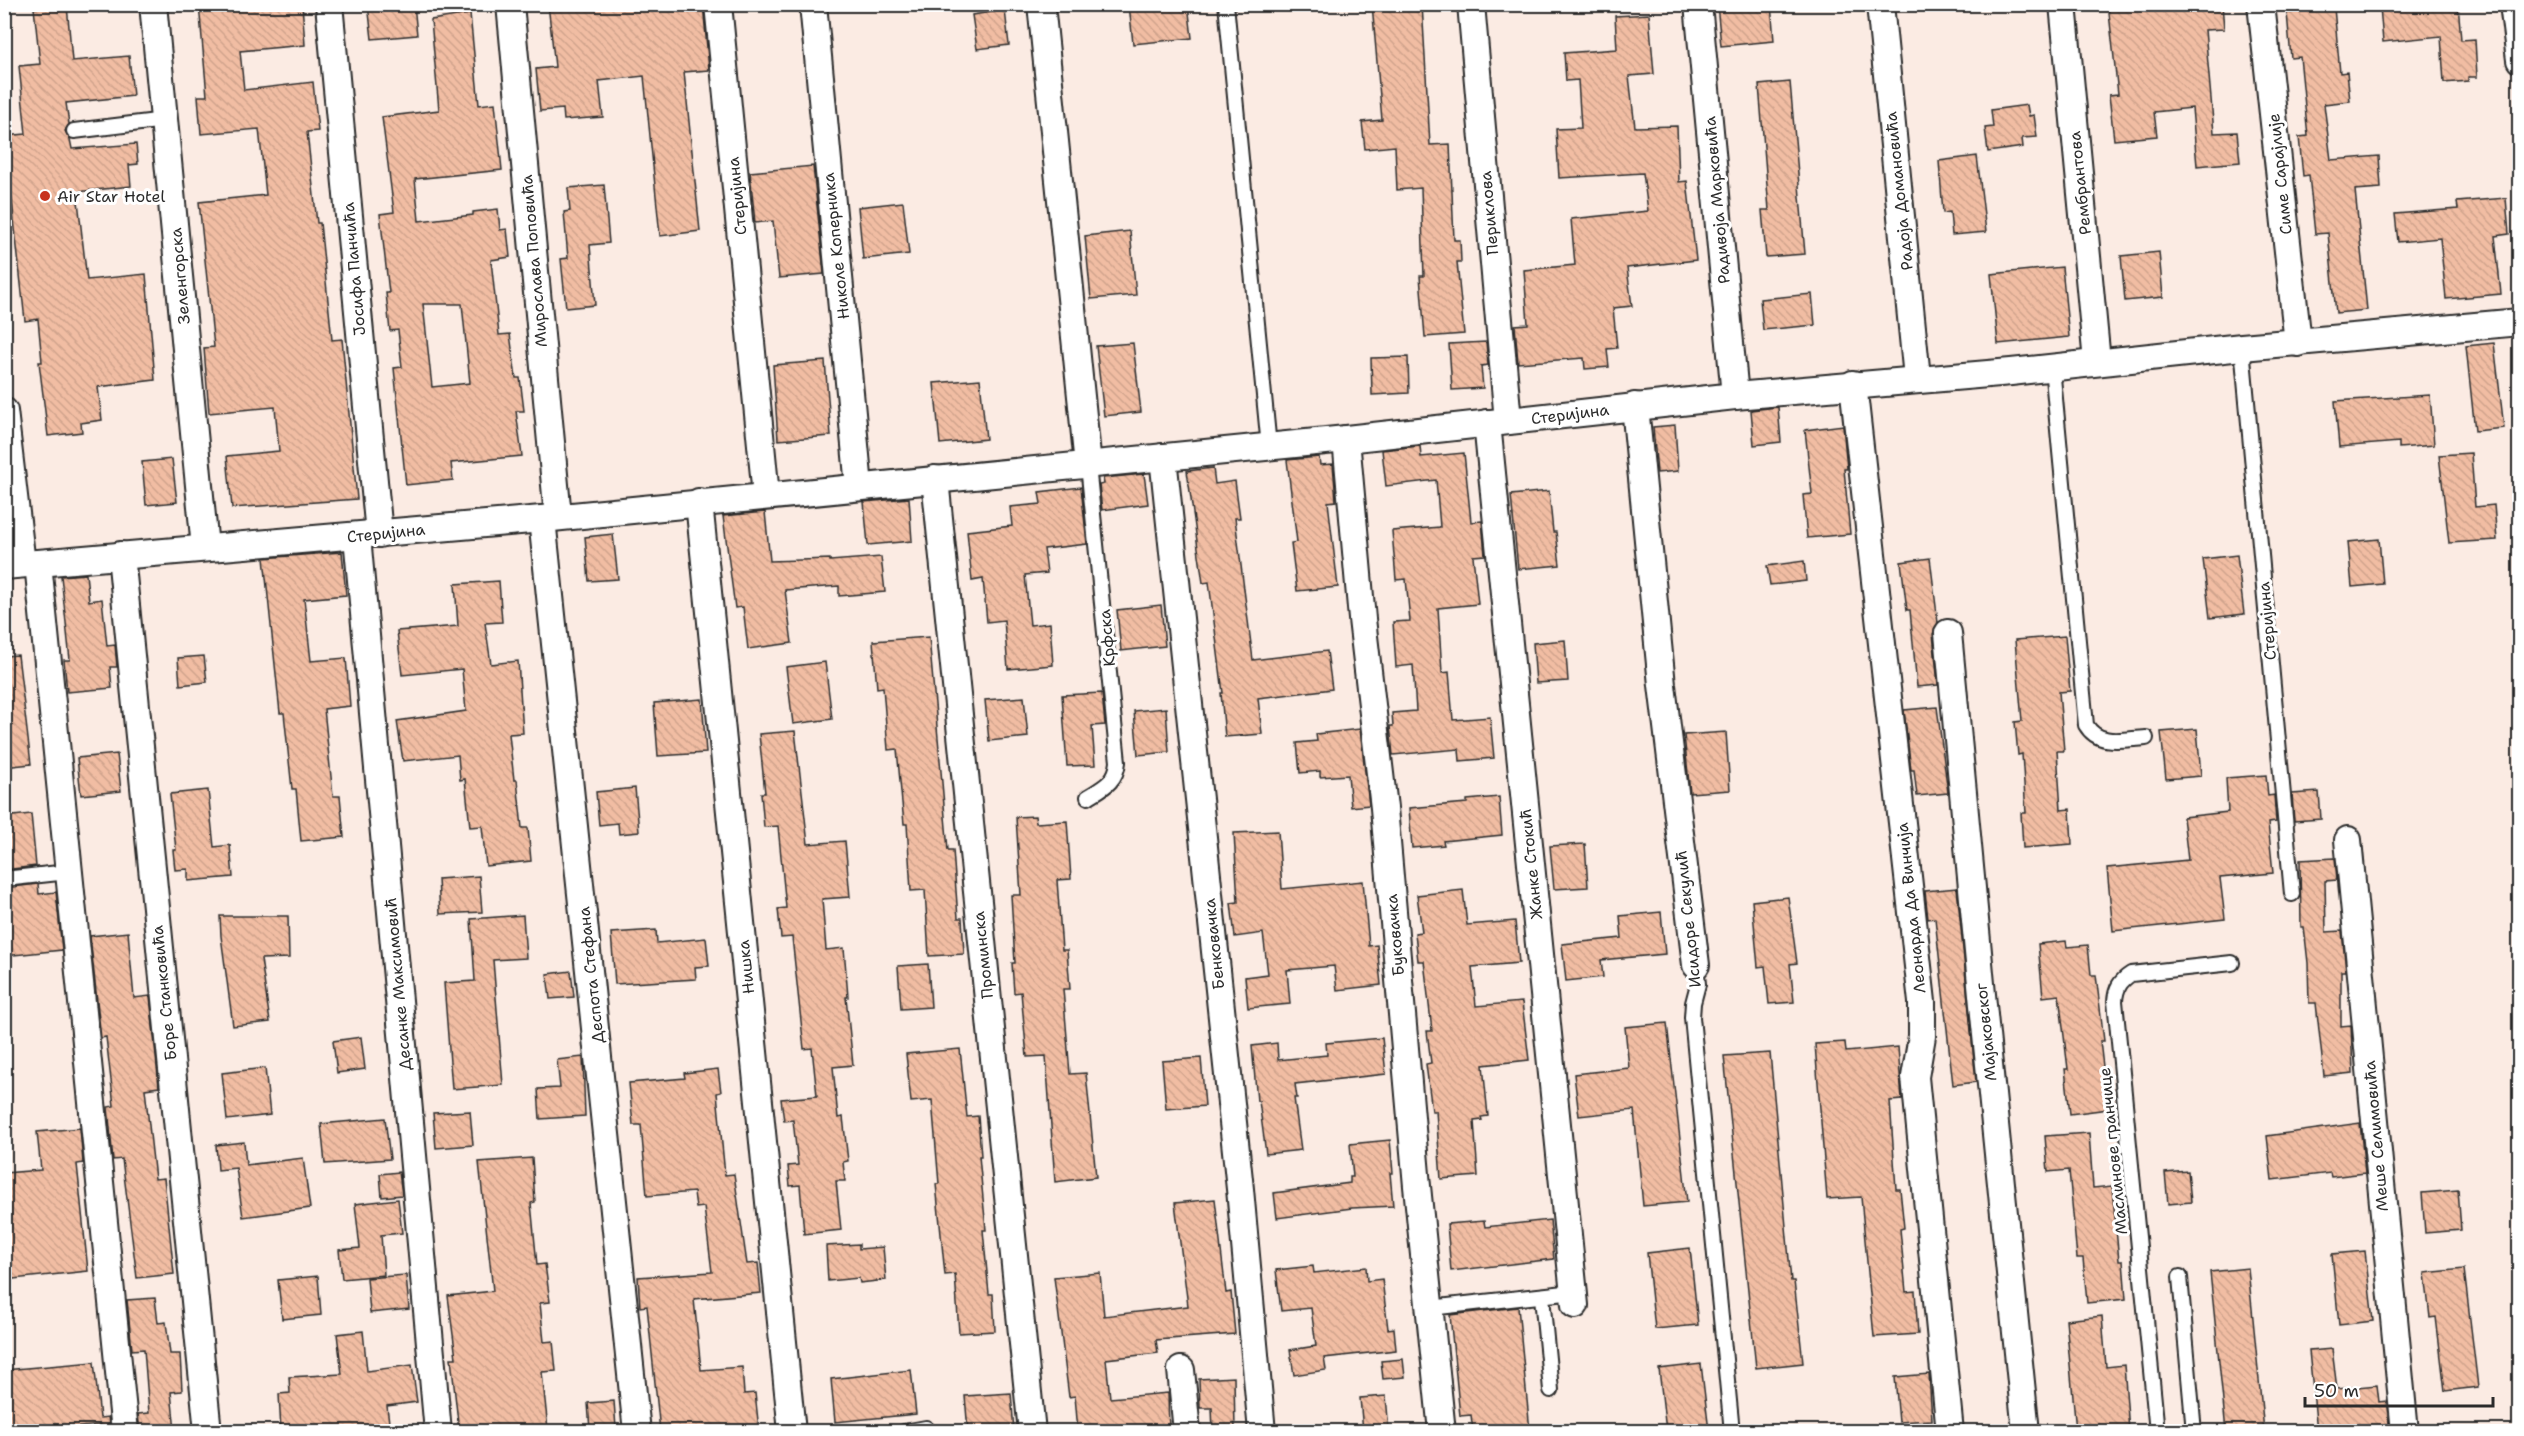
<svg xmlns="http://www.w3.org/2000/svg" width="2524" height="1436" viewBox="0 0 2524 1436" font-family="'Shantell Sans',sans-serif">
<defs>
<pattern id="building-back-hatch" width="6" height="6" patternUnits="userSpaceOnUse" patternTransform="scale(1.5)"><rect width="6" height="6" fill="#f1bda3"/><path d="M-1 5l2 2M0 0l6 6M5-1l2 2" fill="none" stroke="#cfa38c"/></pattern>
</defs>
<rect width="100%" height="100%" fill="#fbebe3"/>
<filter id="ink" filterUnits="userSpaceOnUse"><feTurbulence type="fractalNoise" baseFrequency=".0167" numOctaves="2"/><feDisplacementMap in="SourceGraphic" scale="12" xChannelSelector="R" yChannelSelector="G"/><feConvolveMatrix kernelMatrix="1 2 1 2 8 2 1 2 1" color-interpolation-filters="sRGB"/></filter>
<g filter="url(#ink)">
<g fill="url(#building-back-hatch)" stroke="#2b2b2b" stroke-width="1.5" fill-rule="evenodd">
<path d="M199 4H302L305 45 240 51 244 90 313 82 318 131 307 132 317 223H320L332 340 342 339 357 499 232 508 227 456 279 451 275 407 209 413 204 348 214 347 199 202 266 195 259 129 201 134 198 96H207Z"/>
<path d="M368 4H414L417 35 372 39Z"/>
<path d="M548 4H703L709 70 684 72 700 231 660 236 644 76 599 81 603 117 564 120 563 109 540 111 536 69 555 67Z"/>
<path d="M1129 4H1188L1192 38 1133 44Z"/>
<path d="M1372 4H1422L1430 145 1450 144 1454 240H1460L1461 262H1457L1464 334 1425 337 1420 276H1424L1421 188 1397 190 1395 146 1365 149 1362 122 1382 120Z"/>
<path d="M1717 4H1771L1774 41 1721 46Z"/>
<path d="M2108 4H2222L2224 29 2205 30 2214 133 2237 132 2240 162 2197 166 2192 108 2154 112 2157 136 2114 140 2109 95 2118 94Z"/>
<path d="M2406 4H2458L2461 40 2475 39 2477 77H2468V81L2444 83 2441 36 2383 42 2380 7Z"/>
<path d="M67 5 72 61 129 56 133 96 66 103 69 124 65 131 70 139 72 149 136 144 138 164 129 165 131 186 77 192 87 280 146 274 155 380 98 387 102 420 81 423 82 432 48 436 39 362H42L38 319 25 321 5 136 26 134 19 66 40 64 34 8Z"/>
<path d="M2334 8 2340 73 2347 72 2350 101 2324 104 2331 160 2379 156 2381 188 2355 190 2367 310 2336 313 2328 233 2315 234 2309 175 2303 176 2299 137 2308 136 2300 57 2291 58 2287 13Z"/>
<path d="M1005 10 1009 45 977 49 972 15Z"/>
<path d="M470 14 479 105 495 103 502 170 415 179 419 221 473 215V212L498 209 500 230 507 229 510 257 491 260 499 335 510 334 516 378H520L524 411H516L522 456 451 463 453 480 406 485 394 368 402 367 398 330 390 331 386 293H389L380 214 394 212 382 117 439 110 431 20ZM423 304H462L470 383 432 387Z"/>
<path d="M1649 14 1654 74 1629 76 1635 127 1677 126 1679 182 1687 181 1696 260 1627 268 1632 306 1613 308 1617 348 1607 349 1609 367 1585 369 1584 358 1518 363 1515 325 1528 324 1524 270 1575 265 1571 219 1648 211 1643 173 1559 178 1556 129 1581 128 1578 80 1566 81 1564 53 1617 49 1615 16Z"/>
<path d="M1790 82 1805 254 1766 257 1762 210H1769L1759 85Z"/>
<path d="M2027 105 2029 116 2034 115 2037 137 2022 138 2023 147 1988 152 1985 128 1993 127 1991 110Z"/>
<path d="M1977 156 1986 232 1952 235 1950 212 1943 213 1939 161Z"/>
<path d="M813 166 824 274 779 278 773 221 755 223 750 172Z"/>
<path d="M604 185 609 243 590 245 595 305 566 308 561 259 568 258 564 212 570 211 568 188Z"/>
<path d="M2506 198 2509 234 2495 236 2501 294 2446 299 2440 238 2398 242 2395 214 2458 209 2457 202Z"/>
<path d="M903 202 909 254 863 259 858 207Z"/>
<path d="M1130 231 1136 295 1091 299 1085 236Z"/>
<path d="M2159 252 2163 297 2125 301 2121 256Z"/>
<path d="M2062 267 2069 337 1998 344 1991 274Z"/>
<path d="M1812 294 1815 325 1763 330 1760 299Z"/>
<path d="M1486 342 1488 365 1481 366 1483 388 1452 390 1449 344Z"/>
<path d="M1133 343 1141 412 1104 416 1096 346Z"/>
<path d="M2494 343 2504 428 2475 431 2466 346Z"/>
<path d="M1408 357 1409 393 1372 395 1371 358Z"/>
<path d="M825 361 831 436 778 440 773 365Z"/>
<path d="M980 379 986 439 940 444 934 383Z"/>
<path d="M2430 395 2434 445 2399 448V442L2339 447 2335 401Z"/>
<path d="M1778 407 1781 442 1754 445 1751 410Z"/>
<path d="M1675 425 1678 471 1657 473 1653 427Z"/>
<path d="M1843 425 1847 469H1844L1850 534 1807 538 1803 495 1812 494 1805 430Z"/>
<path d="M1420 446 1421 457 1464 453 1471 522 1482 521 1485 555 1473 556 1478 604 1438 608 1442 673 1449 672 1453 720 1490 717 1494 758 1460 761 1459 749 1393 755 1390 726H1393L1392 713 1416 711 1413 665 1396 667 1393 622 1410 621 1406 579 1396 580 1392 531 1440 527 1436 480 1386 486 1382 450Z"/>
<path d="M2471 453 2475 507 2494 505 2497 540 2449 543 2439 455Z"/>
<path d="M1319 457 1320 465 1333 464 1336 501 1328 502 1338 587 1297 591 1291 543 1297 542 1287 460Z"/>
<path d="M172 459 177 502 146 505 142 462Z"/>
<path d="M1213 468 1215 484 1235 481 1240 518H1235L1253 660 1327 651 1332 689 1258 698 1262 734 1225 737 1221 693H1223L1209 582 1203 583 1187 471Z"/>
<path d="M1144 474 1148 504 1102 510 1099 485 1104 484 1103 478Z"/>
<path d="M1081 487 1087 544 1044 549 1047 573 1025 575 1030 625 1050 623 1053 665 1008 669 1004 620 987 622 983 579 972 581 967 531 1012 526 1010 507 1041 504 1039 492Z"/>
<path d="M1549 491 1553 532H1556L1560 565 1518 569 1511 495Z"/>
<path d="M909 498 912 541 868 545 864 502Z"/>
<path d="M765 512 770 561 830 559V561L881 557 885 592 839 596V586L785 590 792 643 748 649 743 607 735 608 723 516Z"/>
<path d="M613 534 618 579 589 581 585 537Z"/>
<path d="M2379 539 2383 584 2352 587 2348 542Z"/>
<path d="M342 552 346 595 304 599 311 661 346 658 350 706 324 709 333 796H340L344 837 301 841 296 789H292L284 713H280L264 558Z"/>
<path d="M2237 555 2244 614 2210 618 2203 559Z"/>
<path d="M1930 558 1938 623 1933 634 1938 685 1917 687 1910 610H1907L1901 562Z"/>
<path d="M1804 561 1806 581 1770 585 1767 566Z"/>
<path d="M86 574 89 601 102 599 107 646 115 645 117 667H110L112 688 67 692 64 660H70L61 576Z"/>
<path d="M499 581 502 622 485 623 491 664 518 661 523 733 509 734 514 780H517L522 828H528L531 861 486 866 482 826 470 827 465 779 460 780 458 755 403 761 397 721 466 711 462 669 402 675 397 631 458 626 455 584Z"/>
<path d="M1161 605 1165 646 1121 651 1117 610Z"/>
<path d="M2065 636 2070 691 2059 692 2064 751H2057L2061 810 2070 809 2072 844 2023 848 2021 813H2026L2022 754 2018 755 2015 722 2022 721 2015 640Z"/>
<path d="M929 637 948 850H953L958 918H962L964 954 929 956 925 890 911 891 907 824H904L897 749 888 750 883 687 877 688 873 641Z"/>
<path d="M1565 640 1568 681 1536 683 1533 643Z"/>
<path d="M18 655 31 764 4 767V656Z"/>
<path d="M204 656 207 682 180 685 178 658Z"/>
<path d="M825 662 832 719 793 724 786 667Z"/>
<path d="M1102 693 1105 725 1092 726 1095 765 1067 766 1062 695Z"/>
<path d="M1024 697 1028 737 989 741 985 700Z"/>
<path d="M702 699 706 753 658 756 654 703Z"/>
<path d="M1937 707 1948 793 1917 796 1914 770H1911L1904 710Z"/>
<path d="M1166 708 1169 752 1138 755 1134 711Z"/>
<path d="M1360 729 1369 805 1351 807 1348 775 1320 777V771L1300 773 1297 743 1317 741 1316 734Z"/>
<path d="M2197 729 2201 776 2166 779 2161 732Z"/>
<path d="M795 731 808 844 845 841 850 897 822 899 826 950 844 948 848 997H846L853 1065 833 1067 838 1118 843 1117 848 1161 843 1162 845 1181H836L841 1230 804 1234 800 1185 790 1186 788 1166 798 1165 793 1120 784 1121 781 1099 817 1096 812 1048 804 1049 792 937 781 938 778 909 786 908 778 826 764 827 761 793H765L759 734Z"/>
<path d="M1726 732 1730 790 1690 793 1684 735Z"/>
<path d="M117 754 121 791 81 795 77 758Z"/>
<path d="M2266 775 2268 796 2274 795 2276 822 2268 823 2273 873 2220 878 2225 919 2113 931 2107 868 2188 860 2183 817 2228 812 2226 778Z"/>
<path d="M635 788 639 832 619 834 618 823 599 825 596 792Z"/>
<path d="M208 790 214 847 230 845 233 877 188 881V869L175 870 173 850H176L170 794Z"/>
<path d="M2319 792 2321 819 2294 821 2292 794Z"/>
<path d="M1499 797 1502 835 1443 841 1444 845 1412 848 1409 808 1467 803V800Z"/>
<path d="M31 814 36 866 4 870V817Z"/>
<path d="M1035 816 1036 823 1067 821 1071 879 1057 880 1062 950H1067L1070 989H1063L1070 1074 1086 1073 1096 1177 1055 1182 1046 1056 1027 1057 1021 992 1014 993 1012 963H1015L1011 895H1021L1016 817Z"/>
<path d="M1278 831 1282 889 1363 881 1369 946 1377 945 1381 985 1337 990 1334 966 1287 970 1290 1004 1248 1008 1245 977 1268 974 1263 933 1235 937 1231 903 1238 902 1234 833Z"/>
<path d="M1585 844 1588 887 1554 889 1550 846Z"/>
<path d="M2335 858 2337 880 2325 881 2326 932 2342 931 2346 971H2341V1026L2351 1025 2353 1073 2324 1076 2316 1003H2309L2308 963 2304 927H2301L2300 860Z"/>
<path d="M479 876 482 912 440 914 438 879Z"/>
<path d="M38 884 39 894 56 892 62 950 4 956V888Z"/>
<path d="M1957 888 1976 1082 1953 1085 1935 918 1928 919 1925 891Z"/>
<path d="M1463 890 1467 925 1515 921 1519 963 1472 967 1476 1006 1522 1002 1529 1060 1483 1065 1488 1116 1481 1117 1482 1120 1474 1121 1478 1176 1441 1179 1436 1111H1432L1426 1064 1431 1063 1427 1031H1432L1424 961H1418L1415 933 1422 932 1417 895Z"/>
<path d="M1788 897 1797 963 1790 964 1794 1002 1769 1004 1765 966 1758 967 1752 901Z"/>
<path d="M1661 912 1665 954 1601 960 1603 977 1566 981 1562 944 1622 938 1620 916Z"/>
<path d="M523 915 526 958 493 960 503 1085 452 1089 444 983 475 981 471 919Z"/>
<path d="M220 916H288L289 958 261 959 270 1022 233 1026 221 936Z"/>
<path d="M656 930 657 943 706 938 709 966 695 967 696 979 615 984 611 933Z"/>
<path d="M128 932 134 998 150 996 159 1087 145 1089 155 1179 164 1178 174 1274 137 1278 122 1159 113 1160 108 1107 114 1106 106 1037 101 1038 90 936Z"/>
<path d="M2066 941 2067 947 2088 945 2091 975H2096L2104 1041H2100L2108 1109 2070 1114 2065 1069H2068L2059 995 2043 997 2038 944Z"/>
<path d="M928 964 931 1007 901 1009 898 966Z"/>
<path d="M571 971 574 997 550 999 547 974Z"/>
<path d="M1667 1023 1687 1202 1643 1206 1634 1110 1579 1116 1574 1074 1629 1068 1625 1027Z"/>
<path d="M361 1037 365 1069 337 1073 333 1041Z"/>
<path d="M1382 1038 1386 1074 1295 1084 1297 1098H1294L1301 1150 1266 1154 1259 1101H1257L1252 1046 1277 1043 1278 1060 1327 1055 1326 1043Z"/>
<path d="M1845 1042 1846 1052 1898 1047 1902 1100 1890 1101 1896 1189H1900L1904 1228 1900 1229 1906 1292 1915 1291 1918 1334 1874 1337 1861 1197 1827 1199 1815 1044Z"/>
<path d="M960 1049 967 1117 978 1116 981 1156H979L986 1230H983L989 1294H993L995 1331 959 1333 955 1274 945 1275 936 1184H939L932 1100 911 1102 906 1054Z"/>
<path d="M1770 1053 1791 1281H1794L1803 1363 1756 1368 1724 1056Z"/>
<path d="M583 1057 585 1116 540 1119 538 1089 560 1088 557 1060Z"/>
<path d="M1201 1058 1205 1106 1166 1109 1162 1061Z"/>
<path d="M265 1068 270 1115 227 1120 222 1073Z"/>
<path d="M718 1069 721 1092 717 1093 725 1175 734 1174 747 1264 758 1263 761 1293 694 1299 701 1370 742 1367 744 1394 755 1393 759 1430 660 1431 647 1306 640 1307 638 1277 712 1272 704 1207 696 1208 694 1192 647 1196 641 1125H633L629 1083 685 1078 684 1073Z"/>
<path d="M470 1111 473 1145 436 1148 433 1113Z"/>
<path d="M385 1118 390 1159 325 1164 321 1124Z"/>
<path d="M2360 1123 2365 1173 2331 1177 2330 1173 2272 1180 2267 1136Z"/>
<path d="M80 1128 83 1163 77 1164 88 1271 4 1280V1173L41 1170 37 1132Z"/>
<path d="M2089 1133 2093 1188 2112 1186 2119 1261H2123L2126 1299 2087 1303 2083 1258H2077L2069 1170 2048 1172 2045 1136Z"/>
<path d="M1390 1140 1393 1173H1390L1393 1206 1352 1208 1277 1218 1274 1193 1350 1183V1177H1353L1350 1144Z"/>
<path d="M244 1142 246 1165 303 1158 310 1208 243 1217 236 1168 218 1170 216 1145Z"/>
<path d="M532 1158 535 1202 531 1203 537 1265 545 1264 550 1302 540 1303 544 1342 553 1341 556 1371 542 1372 548 1429 459 1431 451 1358H456L448 1296 493 1291 479 1162Z"/>
<path d="M2188 1171 2191 1202 2168 1204 2165 1173Z"/>
<path d="M399 1172 402 1195 382 1197 380 1174Z"/>
<path d="M2458 1190 2461 1230 2425 1233 2422 1193Z"/>
<path d="M398 1199 402 1233 381 1235 384 1275 342 1279 339 1250 360 1248 355 1204Z"/>
<path d="M1215 1199 1226 1293 1231 1292 1235 1334 1156 1340 1158 1353 1106 1359 1110 1398 1168 1393 1169 1431H1078L1075 1396 1069 1397 1054 1277 1100 1273 1104 1316 1188 1306 1175 1203Z"/>
<path d="M1550 1220 1554 1259 1451 1271 1447 1224 1484 1221 1485 1227Z"/>
<path d="M859 1244V1249L883 1247 886 1280 860 1283 859 1278 828 1281 826 1246Z"/>
<path d="M1690 1248 1698 1325 1655 1329 1647 1253Z"/>
<path d="M2365 1251 2373 1321 2339 1325 2332 1254Z"/>
<path d="M1313 1266 1314 1273 1366 1267 1367 1281 1382 1279 1388 1329 1394 1328 1396 1350 1324 1358 1326 1370 1294 1375 1290 1350 1316 1346 1311 1308 1281 1311 1276 1270Z"/>
<path d="M2248 1268 2264 1431H2226L2210 1272Z"/>
<path d="M2464 1269 2478 1387 2445 1391 2436 1317 2430 1318 2425 1273Z"/>
<path d="M406 1275 409 1309 370 1313 367 1278Z"/>
<path d="M318 1276 321 1315 282 1319 278 1280Z"/>
<path d="M155 1298 158 1323 166 1322 170 1354H180L182 1391 171 1392 175 1431H140L138 1414 149 1413 144 1349 132 1350 127 1300Z"/>
<path d="M1518 1307 1530 1431H1473L1471 1415 1460 1416 1450 1315Z"/>
<path d="M2102 1316 2106 1367 2124 1365 2129 1431H2076L2066 1320Z"/>
<path d="M363 1331 367 1371 412 1365 417 1402 387 1406 390 1431H281L279 1394 290 1393 289 1377 342 1374 337 1334Z"/>
<path d="M2332 1349 2337 1389 2377 1385 2379 1402 2386 1401 2390 1431H2317L2309 1351Z"/>
<path d="M1403 1359 1405 1377 1383 1379 1381 1361Z"/>
<path d="M94 1362 100 1418 108 1417 110 1431H101L100 1425 39 1431H4V1370Z"/>
<path d="M1701 1364 1709 1431H1666L1659 1369Z"/>
<path d="M911 1370 916 1414 835 1422 831 1379Z"/>
<path d="M1929 1374 1932 1420 1899 1422 1895 1377Z"/>
<path d="M1234 1377 1235 1431H1213L1212 1408H1200L1199 1379Z"/>
<path d="M1011 1393 1014 1431H968L965 1396Z"/>
<path d="M1386 1396 1389 1431H1363L1360 1398Z"/>
<path d="M614 1401 616 1428 590 1430 588 1403Z"/>
</g>
<g fill="none" stroke-linecap="round" stroke-linejoin="round">
<g stroke="#2b2b2b" stroke-width="18">
<g id="lane">
<path d="M1226 4 1269 447"/>
<path d="M74 131 165 120"/>
<path d="M2242 347 2292 894"/>
<path d="M2052 367 2086 725C2099 747 2124 739 2146 738"/>
<path d="M1088 797C1104 787 1116 782 1118 762L1088 465"/>
<path d="M4 879 68 872"/>
<path d="M1696 965 1698 984 1693 1003 1692 1017 1732 1432"/>
<path d="M2180 1277 2194 1432"/>
<path d="M1542 1297 1551 1390"/>
<path d="M1430 1308 1574 1292"/>
<path d="M904 1432 926 1428"/>
<path d="M2157 1432 2115 1001C2116 988 2120 981 2131 974L2232 963"/>
</g>
</g>
<g stroke="#2b2b2b" stroke-width="30">
<g id="street">
<path d="M153 4 205 548"/>
<path d="M329 4 379 534"/>
<path d="M510 4 558 517"/>
<path d="M718 4 766 496"/>
<path d="M813 4 859 487"/>
<path d="M1041 4 1088 465"/>
<path d="M1471 4 1508 421"/>
<path d="M1698 4 1735 396"/>
<path d="M1880 4 1917 378"/>
<path d="M2063 4 2097 362"/>
<path d="M2261 4 2298 343"/>
<path d="M2513 4 2520 60"/>
<path d="M1853 384 1922 1002V1036L1915 1077 1950 1432"/>
<path d="M1635 406 1662 685 1696 965"/>
<path d="M4 411 22 564"/>
<path d="M1487 423 1575 1305"/>
<path d="M1346 439 1362 619 1384 808 1417 1186 1442 1432"/>
<path d="M1163 457 1240 1189 1262 1432"/>
<path d="M935 479 1032 1432"/>
<path d="M699 502 792 1432"/>
<path d="M542 519 637 1432"/>
<path d="M357 536 438 1432"/>
<path d="M121 555 208 1432"/>
<path d="M38 563 125 1432"/>
<path d="M4 566 542 519 1346 439 1735 396 2011 372 2242 347 2520 322"/>
<path d="M1948 633 1983 1005 2026 1432"/>
<path d="M2348 840 2405 1432"/>
<path d="M1181 1370 1187 1432"/>
</g>
</g>
<use href="#lane" stroke="#fff" stroke-width="14"/>
<use href="#street" stroke="#fff" stroke-width="26"/>
</g>
</g>
<circle fill="#c8321e" stroke="#fff" stroke-width="2" cx="45" cy="196" r="6"/>
<g text-anchor="middle" dominant-baseline="central" stroke-width="6" stroke-linejoin="round" paint-order="stroke">
<g font-size="16" fill="#2b2b2b" stroke="#fff">
<text transform="translate(2280 174) rotate(-96)">Симе Сарајлије</text>
<text transform="translate(2080 183) rotate(-96)">Рембрантова</text>
<text transform="translate(1899 191) rotate(-96)">Радоја Домановића</text>
<text transform="translate(737 196) rotate(-96)">Стеријина</text>
<text transform="translate(1717 200) rotate(-95)">Радивоја Марковића</text>
<text transform="translate(1489 213) rotate(-95)">Периклова</text>
<text transform="translate(836 246) rotate(-96)">Николе Коперника</text>
<text transform="translate(534 261) rotate(-95)">Мирослава Поповића</text>
<text transform="translate(354 269) rotate(-95)">Јосифа Панчића</text>
<text transform="translate(180 276) rotate(-95)">Зеленгорска</text>
<text transform="translate(1570 414) rotate(-7)">Стеријина</text>
<text transform="translate(386 533) rotate(-6)">Стеријина</text>
<text transform="translate(2267 621) rotate(-95)">Стеријина</text>
<text transform="translate(1107 638) rotate(-95)">Крфска</text>
<text transform="translate(1531 864) rotate(-96)">Жанке Стокић</text>
<text transform="translate(1911 908) rotate(-96)">Леонарда Да Винчија</text>
<text transform="translate(1688 919) rotate(-96)">Исидоре Секулић</text>
<text transform="translate(1395 935) rotate(-95)">Буковачка</text>
<text transform="translate(1214 944) rotate(-96)">Бенковачка</text>
<text transform="translate(983 955) rotate(-96)">Проминска</text>
<text transform="translate(746 967) rotate(-96)">Нишка</text>
<text transform="translate(591 975) rotate(-96)">Деспота Стефана</text>
<text transform="translate(398 984) rotate(-95)">Десанке Максимовић</text>
<text transform="translate(164 993) rotate(-96)">Боре Станковића</text>
<text transform="translate(1986 1032) rotate(-96)">Мајаковског</text>
<text transform="translate(2376 1136) rotate(-95)">Меше Селимовића</text>
<text transform="translate(2113 1151) rotate(-96)">Маслинове гранчице</text>
</g>
<g font-size="16" fill="#2b2b2b" stroke="#fff" text-anchor="start">
<text x="57" y="196">Air Star Hotel</text>
</g>
</g>
<rect width="2524" height="1436" fill="none" stroke="#fff" stroke-width="24"/>
<rect x="12" y="12" width="2500" height="1412" fill="none" stroke="#2b2b2b" stroke-width="2" filter="url(#ink)"/>
<path d="M2305 1397v9h188v-9" fill="none" stroke="#2b2b2b" stroke-width="3"/>
<text x="2314" y="1397" font-size="18" fill="#2b2b2b" stroke="#ffffff" stroke-width="4.5" paint-order="stroke">50 m</text>
</svg>
